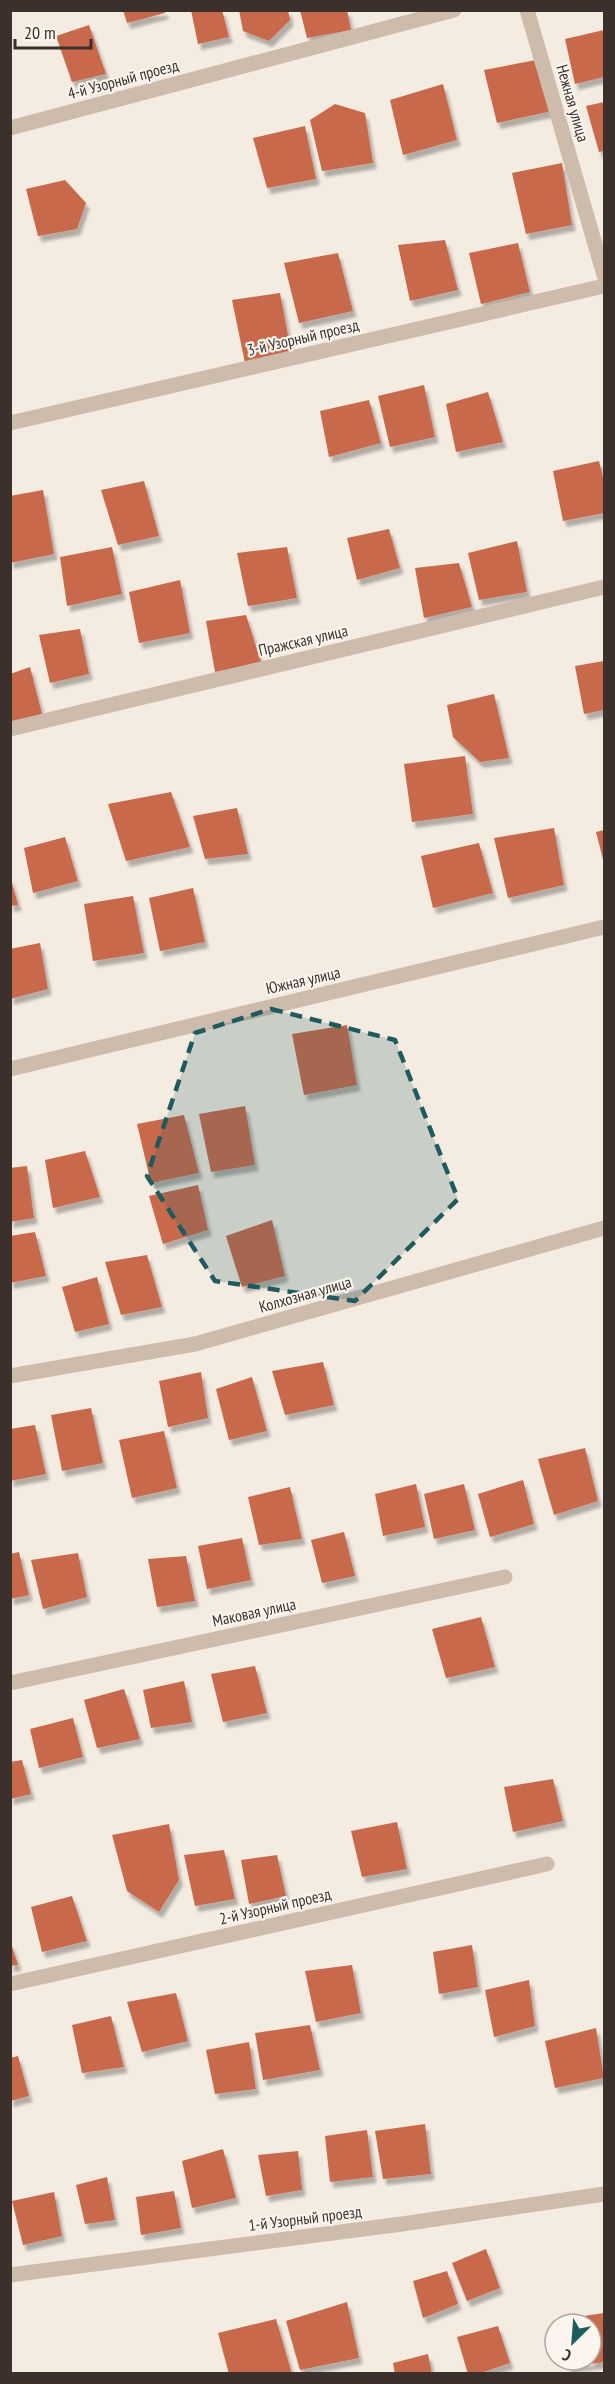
<svg xmlns="http://www.w3.org/2000/svg" width="615" height="2384" viewBox="0 0 615 2384" font-family="'PT Sans Narrow',sans-serif">
<defs>
<filter id="shadow"><feDropShadow dx="3.5" dy="6" stdDeviation="1.5" flood-color="#0004"/></filter>
</defs>
<rect width="100%" height="100%" fill="#f4ebe1"/>
<g fill="#c8694b" filter="url(#shadow)">
<path d="M123 10H165V13L127 23Z"/>
<path d="M191 10H222L229 37 198 44Z"/>
<path d="M239 10H288L290 20 269 41 243 31Z"/>
<path d="M300 10H347L351 30 307 38Z"/>
<path d="M89 25 106 74 72 82 56 36Z"/>
<path d="M604 30V77L575 84 565 39Z"/>
<path d="M536 60 552 111 497 123 484 70Z"/>
<path d="M443 84 457 140 403 155 390 100Z"/>
<path d="M604 102V151L599 152 586 106Z"/>
<path d="M335 104 365 113 373 163 322 171 310 120Z"/>
<path d="M305 126 316 179 267 188 253 138Z"/>
<path d="M562 163 572 225 526 234 512 173Z"/>
<path d="M65 180 86 203 77 229 38 236 26 189Z"/>
<path d="M445 240 458 290 410 301 398 245Z"/>
<path d="M518 243 530 292 481 304 469 253Z"/>
<path d="M338 253 353 311 299 323 284 263Z"/>
<path d="M280 293 291 351 245 363 232 300Z"/>
<path d="M424 385 435 437 390 447 378 396Z"/>
<path d="M488 392 503 442 456 452 446 404Z"/>
<path d="M369 400 381 443 329 457 320 411Z"/>
<path d="M599 461 604 481V513L563 521 553 471Z"/>
<path d="M144 481 159 536 118 545 101 490Z"/>
<path d="M43 490 54 554 10 563V496Z"/>
<path d="M389 529 400 568 357 580 347 538Z"/>
<path d="M517 541 527 592 479 600 468 553Z"/>
<path d="M112 547 122 594 67 606 60 557Z"/>
<path d="M287 547 297 598 248 606 237 553Z"/>
<path d="M459 563 472 607 424 618 415 568Z"/>
<path d="M180 580 190 633 139 643 129 592Z"/>
<path d="M246 615 261 662 215 672 206 621Z"/>
<path d="M80 629 89 674 50 683 39 635Z"/>
<path d="M604 661V710L584 714 575 666Z"/>
<path d="M30 667 42 714 10 723V674Z"/>
<path d="M494 694 509 758 480 762 453 737 447 705Z"/>
<path d="M465 756 473 814 412 822 404 764Z"/>
<path d="M171 792 190 847 126 861 108 804Z"/>
<path d="M237 808 248 854 205 859 193 816Z"/>
<path d="M554 828 564 885 508 898 494 838Z"/>
<path d="M604 830V863L596 832Z"/>
<path d="M65 837 78 881 33 893 24 848Z"/>
<path d="M479 843 493 893 433 908 421 856Z"/>
<path d="M10 875 18 905 10 906Z"/>
<path d="M193 888 205 942 160 951 149 898Z"/>
<path d="M133 896 144 953 93 961 84 904Z"/>
<path d="M40 943 48 989 10 999V949Z"/>
<path d="M347 1025 357 1085 304 1095 292 1034Z"/>
<path d="M245 1106 255 1165 211 1172 199 1114Z"/>
<path d="M184 1115 199 1173 151 1183 137 1124Z"/>
<path d="M85 1151 100 1197 53 1208 45 1160Z"/>
<path d="M27 1166 34 1218 10 1222V1168Z"/>
<path d="M198 1185 208 1230 163 1244 149 1196Z"/>
<path d="M272 1220 285 1276 242 1287 226 1236Z"/>
<path d="M35 1232 46 1276 10 1283V1236Z"/>
<path d="M147 1255 162 1307 121 1315 105 1262Z"/>
<path d="M97 1277 109 1324 75 1332 62 1287Z"/>
<path d="M323 1362 334 1405 285 1415 272 1371Z"/>
<path d="M201 1372 208 1418 168 1427 159 1381Z"/>
<path d="M252 1377 267 1431 229 1440 216 1389Z"/>
<path d="M91 1408 103 1463 62 1471 51 1415Z"/>
<path d="M35 1425 46 1474 10 1481V1429Z"/>
<path d="M164 1431 177 1488 132 1498 119 1440Z"/>
<path d="M585 1448 598 1501 554 1515 538 1459Z"/>
<path d="M523 1480 534 1524 490 1537 478 1494Z"/>
<path d="M416 1484 425 1527 383 1536 375 1494Z"/>
<path d="M464 1484 475 1530 434 1539 424 1494Z"/>
<path d="M290 1487 302 1539 259 1545 248 1497Z"/>
<path d="M344 1532 355 1576 322 1583 311 1540Z"/>
<path d="M242 1538 251 1580 207 1589 198 1546Z"/>
<path d="M19 1552 29 1595 10 1599V1554Z"/>
<path d="M78 1553 87 1597 43 1609 31 1560Z"/>
<path d="M186 1556 195 1601 157 1607 148 1559Z"/>
<path d="M481 1617 495 1667 446 1678 432 1629Z"/>
<path d="M255 1666 267 1713 223 1722 211 1674Z"/>
<path d="M184 1681 192 1722 151 1728 143 1690Z"/>
<path d="M124 1689 140 1739 97 1748 84 1700Z"/>
<path d="M73 1718 83 1757 39 1768 30 1729Z"/>
<path d="M22 1760 31 1794 10 1799V1762Z"/>
<path d="M553 1779 563 1821 513 1832 504 1787Z"/>
<path d="M397 1822 407 1869 362 1877 351 1831Z"/>
<path d="M169 1824 179 1880 159 1912 127 1891 112 1835Z"/>
<path d="M224 1850 235 1899 195 1906 184 1855Z"/>
<path d="M277 1855 286 1896 249 1904 241 1860Z"/>
<path d="M72 1896 87 1941 42 1952 31 1907Z"/>
<path d="M10 1940 18 1965 10 1966Z"/>
<path d="M472 1945 478 1987 439 1994 433 1952Z"/>
<path d="M352 1965 361 2013 316 2022 305 1971Z"/>
<path d="M529 1980 535 2026 494 2037 485 1990Z"/>
<path d="M176 1993 188 2041 142 2052 127 2002Z"/>
<path d="M111 2016 124 2067 82 2073 72 2025Z"/>
<path d="M310 2025 320 2070 263 2080 255 2033Z"/>
<path d="M596 2028 604 2078 555 2088 545 2041Z"/>
<path d="M249 2042 256 2089 215 2094 206 2050Z"/>
<path d="M18 2056 29 2096 10 2101V2058Z"/>
<path d="M425 2124 431 2174 383 2179 375 2131Z"/>
<path d="M367 2130 373 2177 330 2182 325 2136Z"/>
<path d="M223 2149 236 2198 192 2208 182 2161Z"/>
<path d="M298 2151 302 2190 266 2196 258 2155Z"/>
<path d="M107 2177 115 2220 85 2224 76 2185Z"/>
<path d="M174 2191 181 2228 141 2235 136 2197Z"/>
<path d="M54 2192 62 2236 23 2245 12 2201Z"/>
<path d="M486 2249 500 2288 467 2301 452 2263Z"/>
<path d="M447 2271 458 2304 423 2318 413 2281Z"/>
<path d="M347 2302 359 2358 300 2370 286 2321Z"/>
<path d="M604 2313V2362L568 2367 566 2360H591V2324H557V2320Z"/>
<path d="M276 2319 292 2374H229L218 2333Z"/>
<path d="M498 2326 510 2363 478 2374H468L457 2337Z"/>
<path d="M428 2354 432 2374H395L393 2363Z"/>
</g>
<g fill="none" stroke-linecap="round" stroke-linejoin="round">
<g stroke="#cdbbac" stroke-width="15">
<path d="M527 10 604 275"/>
<path d="M10 128 454 10"/>
<path d="M10 423 604 286"/>
<path d="M10 729 604 587"/>
<path d="M10 1069 604 927"/>
<path d="M10 1376 195 1344 604 1228"/>
<path d="M10 1683 505 1577"/>
<path d="M10 1984 547 1864"/>
<path d="M10 2275 402 2224 604 2194"/>
</g>
</g>
<path fill="#1f5a5e" fill-opacity="0.2" stroke="#1f5a5e" stroke-width="4.5" stroke-dasharray="12 8" stroke-linejoin="round" d="M271 1009 395 1040 458 1199 355 1301 215 1281 147 1176 195 1033Z"/>
<g text-anchor="middle" dominant-baseline="central" stroke-width="4.5" stroke-linejoin="round" paint-order="stroke">
<g font-size="16" fill="#3b302b" stroke="#fbf5ee">
<text transform="translate(123 79) rotate(-15)">4-й Узорный проезд</text>
<text transform="translate(573 103) rotate(74)">Нежная улица</text>
<text transform="translate(303 337) rotate(-13)">3-й Узорный проезд</text>
<text transform="translate(303 640) rotate(-13)">Пражская улица</text>
<text transform="translate(303 980) rotate(-13)">Южная улица</text>
<text transform="translate(305 1294) rotate(-16)">Колхозная улица</text>
<text transform="translate(254 1612) rotate(-12)">Маковая улица</text>
<text transform="translate(275 1906) rotate(-13)">2-й Узорный проезд</text>
<text transform="translate(305 2218) rotate(-7)">1-й Узорный проезд</text>
</g>
</g>
<rect width="615" height="2384" fill="none" stroke="#3b302b" stroke-width="24"/>
<g transform="translate(573 2342) rotate(205)"><circle r="28" fill="#fbf5ee" stroke="#aea6a0" stroke-width="1.5"/>
<path d="M0-4.5L10 22L0 15L-10 22Z" fill="#1f5a5e"/>
<text y="-9" font-size="16" font-weight="bold" text-anchor="middle" fill="#3b302b">С</text>
</g>
<path d="M15 39v9h76v-9" fill="none" stroke="#3b302b" stroke-width="3"/>
<text x="24" y="39" font-size="18" fill="#3b302b" stroke="#fbf5ee" stroke-width="4.5" paint-order="stroke">20 m</text>
</svg>
